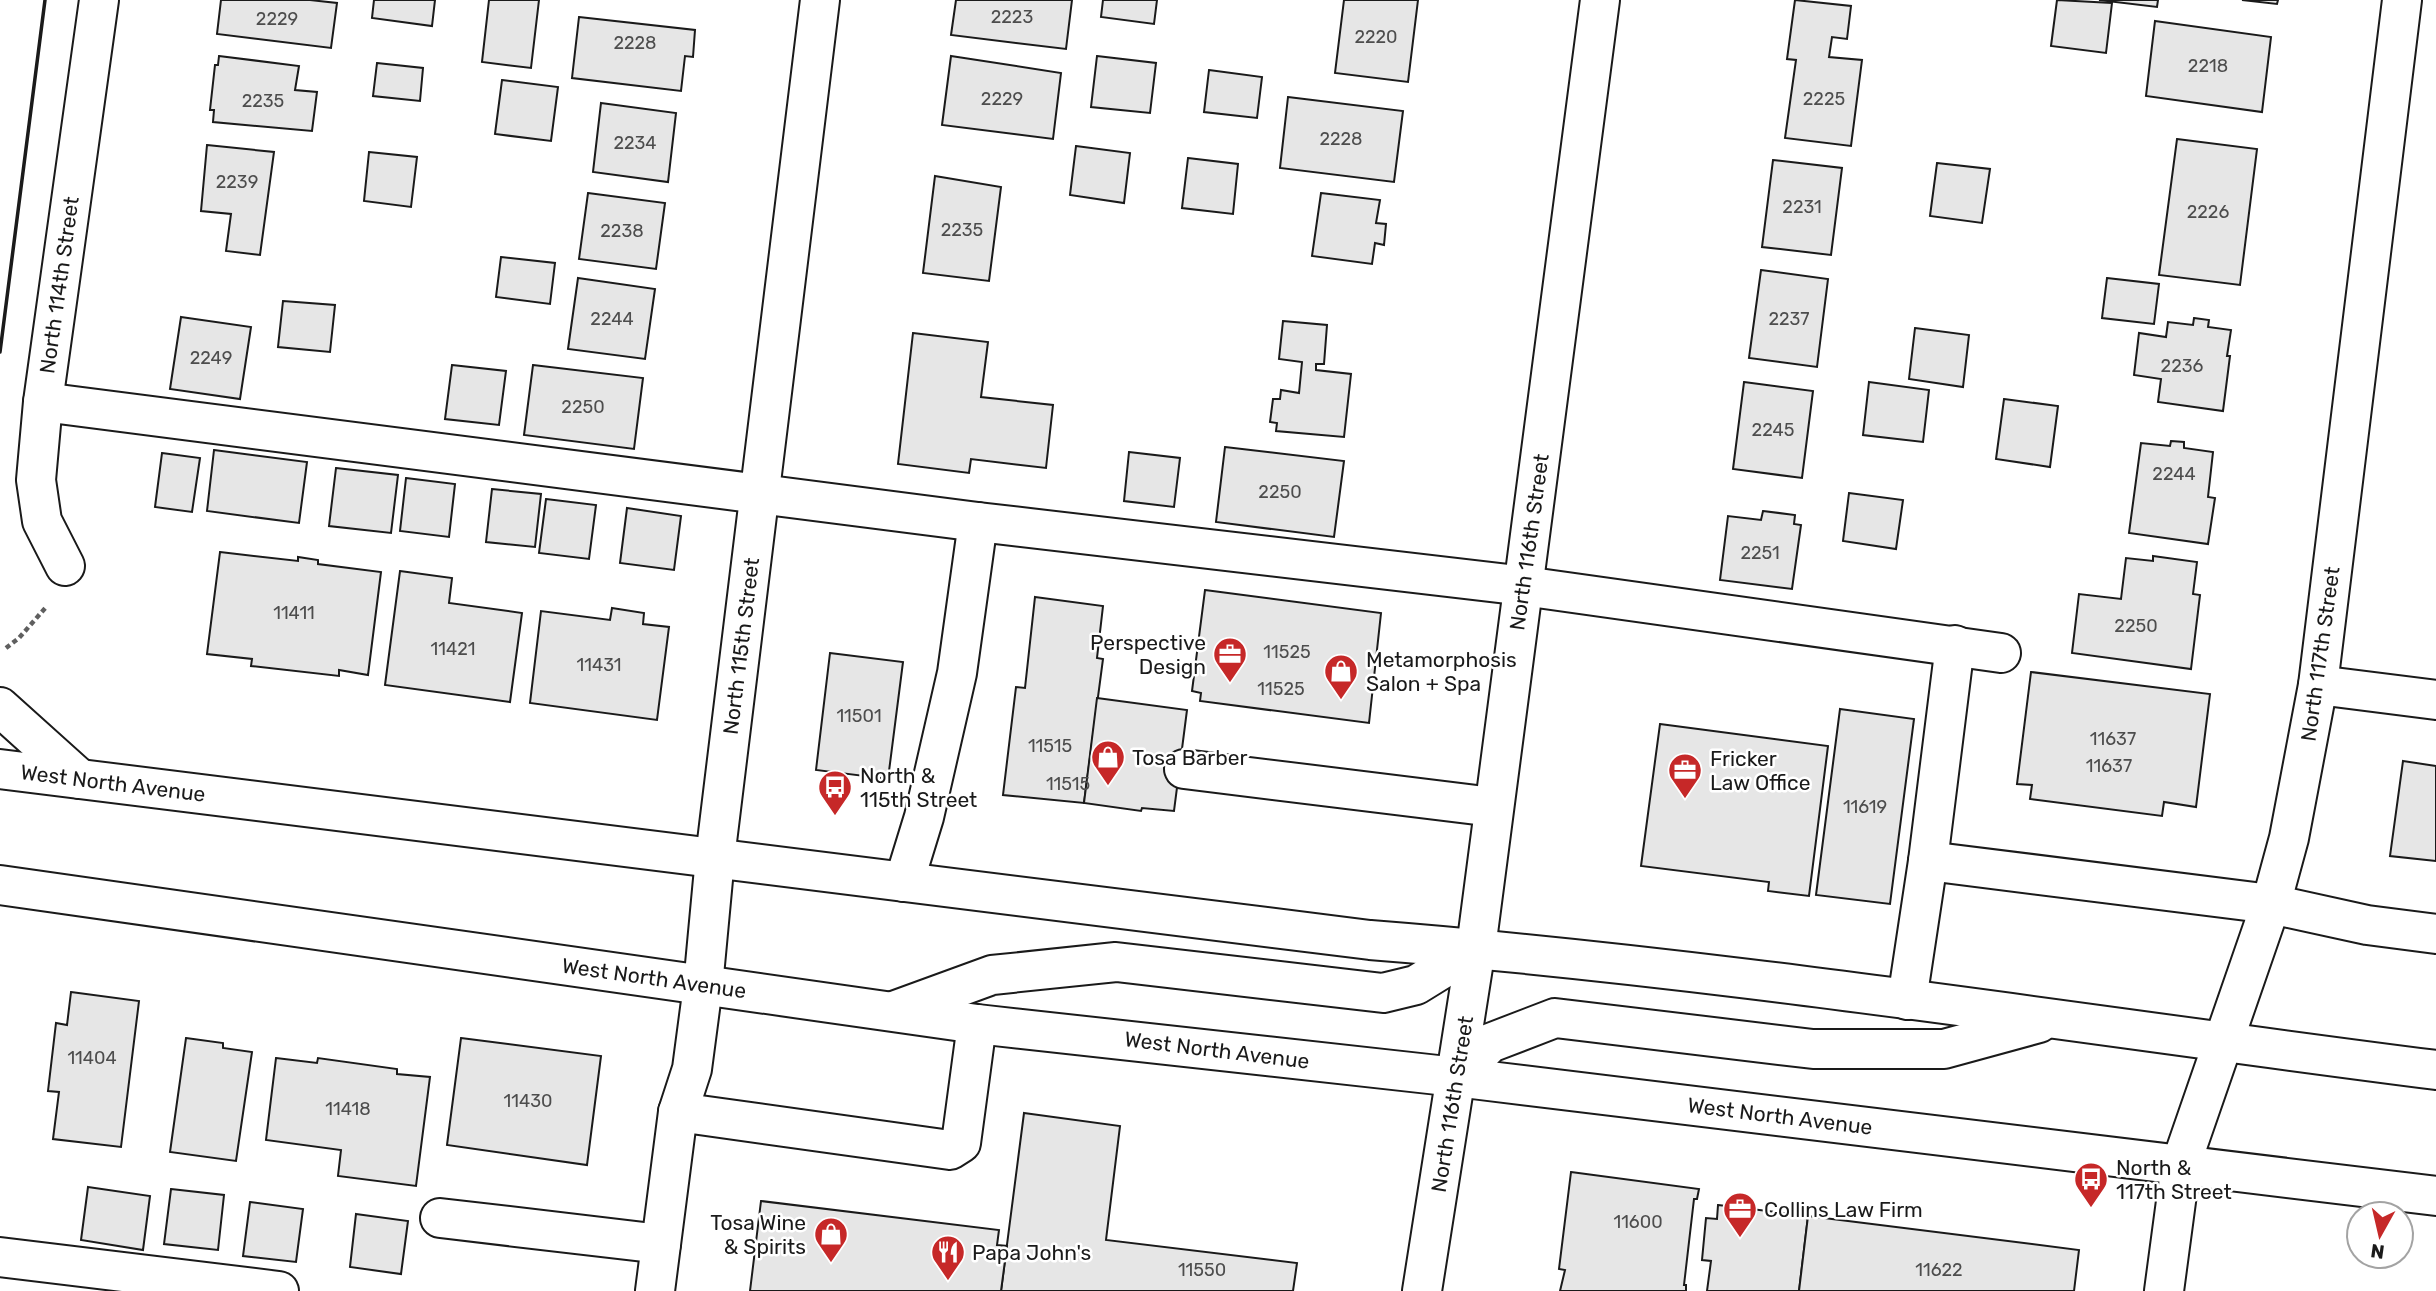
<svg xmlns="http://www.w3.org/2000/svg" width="2436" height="1291" viewBox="0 0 2436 1291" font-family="Rubik,sans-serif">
<rect width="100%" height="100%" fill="#fff"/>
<g fill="#e6e6e6" stroke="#1a1a1a" stroke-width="2">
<path d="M221 0H310L337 3 331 48 217 34Z"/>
<path d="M374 0H435L432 26 372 18Z"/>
<path d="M489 0H539L531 68 482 62Z"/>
<path d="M956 0H1072L1066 49 951 35Z"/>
<path d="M1103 0H1157L1154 24 1101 17Z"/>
<path d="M1344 0H1418L1408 82 1335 73Z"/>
<path d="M1795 0 1851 6 1847 39 1832 37 1829 57 1862 60 1851 146 1785 138 1796 60 1787 59Z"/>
<path d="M2057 0 2112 3 2106 53 2051 46Z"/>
<path d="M2099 0H2158L2157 7Z"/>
<path d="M2242 0H2278L2277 4Z"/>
<path d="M579 17 695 30 693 57 685 56 681 91 572 78Z"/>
<path d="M2155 21 2271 37 2262 112 2146 96Z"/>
<path d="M219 56 299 66 295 90 317 92 312 131 213 122 214 110H210L215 65H218Z"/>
<path d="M951 56 1061 73 1053 139 942 125Z"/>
<path d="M1097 56 1156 63 1150 113 1091 107Z"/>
<path d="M377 63 423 68 420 101 373 96Z"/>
<path d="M1209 70 1262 77 1257 118 1204 112Z"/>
<path d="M502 80 558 87 551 141 495 134Z"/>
<path d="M1288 97 1403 111 1394 182 1280 168Z"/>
<path d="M601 103 676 113 668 182 593 172Z"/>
<path d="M2177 139 2257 149 2240 285 2159 275Z"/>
<path d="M207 145 274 152 260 255 226 251 231 214 201 211Z"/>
<path d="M1076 146 1130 153 1124 203 1070 195Z"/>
<path d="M369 152 417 157 411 207 364 201Z"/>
<path d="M1188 158 1238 164 1233 214 1182 208Z"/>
<path d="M1773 160 1842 168 1831 255 1762 247Z"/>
<path d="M1937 163 1990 169 1982 223 1930 216Z"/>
<path d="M935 176 1001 187 989 281 923 273Z"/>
<path d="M588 193 665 203 656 269 579 259Z"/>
<path d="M1321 193 1380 200 1376 223 1386 224 1384 245 1375 243 1372 264 1312 256Z"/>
<path d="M501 257 555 263 550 304 496 297Z"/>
<path d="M1761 270 1828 279 1817 367 1749 358Z"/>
<path d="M578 278 655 289 645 359 568 349Z"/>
<path d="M2107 278 2159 284 2154 324 2102 318Z"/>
<path d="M283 301 335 305 330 352 278 347Z"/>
<path d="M181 317 251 327 240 399 170 389Z"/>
<path d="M2194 318 2209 320 2208 327 2231 330 2227 356H2230L2223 411 2158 402 2161 379 2134 375 2139 333 2166 337 2168 322 2193 325Z"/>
<path d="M1283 321 1327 325 1324 364H1316V370L1351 374 1344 437 1276 431 1277 423 1270 422 1273 399H1280L1281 390 1299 393 1302 362 1279 359Z"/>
<path d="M1915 328 1969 335 1963 387 1909 379Z"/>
<path d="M913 333 988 342 981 397 1053 405 1046 468 971 459 969 473 898 464Z"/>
<path d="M452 365 506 371 499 425 445 419Z"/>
<path d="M533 365 643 378 634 449 524 435Z"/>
<path d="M1744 382 1813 391 1802 478 1733 469Z"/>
<path d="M1869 382 1929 390 1923 442 1863 435Z"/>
<path d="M2004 399 2058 406 2050 467 1996 459Z"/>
<path d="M2171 441 2184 442V448L2213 452 2208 497 2215 498 2208 544 2129 533 2141 443 2170 446Z"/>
<path d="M1225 447 1344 461 1334 537 1216 522Z"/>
<path d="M214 450 307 462 299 523 207 511Z"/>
<path d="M1129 452 1180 458 1174 507 1124 501Z"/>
<path d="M162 453 200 458 192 512 155 507Z"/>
<path d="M336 468 398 475 391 533 329 526Z"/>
<path d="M406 478 455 484 449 537 400 531Z"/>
<path d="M492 489 541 494 535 547 486 542Z"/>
<path d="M1849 493 1903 500 1896 549 1843 541Z"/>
<path d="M546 499 596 505 589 559 539 553Z"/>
<path d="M627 508 681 516 674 570 620 563Z"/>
<path d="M1763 511 1795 515 1794 524 1801 525 1792 589 1720 580 1728 516 1761 520Z"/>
<path d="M220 552 298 561V557L318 560V564L381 572 368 675 339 670V676L251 666 252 659 207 654Z"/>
<path d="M2153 556 2197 562 2193 594 2200 595 2191 669 2072 653 2079 594 2121 599 2126 558 2153 561Z"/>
<path d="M400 571 452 578 449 603 522 613 510 702 385 685Z"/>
<path d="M1205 590 1381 613 1369 723 1200 701 1201 693 1192 691Z"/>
<path d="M1035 597 1103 606 1097 658 1103 659 1084 803 1003 795 1016 687 1025 688Z"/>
<path d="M612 608 644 613 643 624 669 627 657 720 530 703 541 611 610 620Z"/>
<path d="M830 653 903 662 888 779 816 770Z"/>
<path d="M2031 672 2210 694 2196 807 2164 802 2162 816 2030 799 2032 785 2017 784Z"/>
<path d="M1097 698 1187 710 1174 811 1142 808 1141 811 1084 803Z"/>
<path d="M1840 709 1914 719 1890 904 1816 895Z"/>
<path d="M1660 724 1828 746 1809 896 1768 891 1769 882 1641 866Z"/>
<path d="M2403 761 2436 766V861L2390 856Z"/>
<path d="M71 992 139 1001 121 1147 53 1139 59 1092 48 1091 56 1023 67 1025Z"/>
<path d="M186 1038 223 1043V1048L252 1052 236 1161 170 1152Z"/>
<path d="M461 1038 601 1056 587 1165 447 1145Z"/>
<path d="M276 1058 317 1063 318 1058 397 1069V1074L430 1077 416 1186 338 1176 341 1150 266 1140Z"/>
<path d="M1024 1113 1120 1126 1106 1240 1297 1263 1293 1291H1001Z"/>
<path d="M1571 1172 1699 1189 1697 1199H1694L1684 1285H1686V1291H1560L1565 1270 1559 1269Z"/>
<path d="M88 1187 150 1196 143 1250 81 1240Z"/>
<path d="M171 1189 224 1195 218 1250 164 1244Z"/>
<path d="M761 1201 999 1230 997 1245 1007 1246 1001 1291H750Z"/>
<path d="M250 1202 303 1209 296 1262 243 1256Z"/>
<path d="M1718 1205 1808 1216 1799 1291H1707L1711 1261 1702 1260 1706 1218 1717 1219Z"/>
<path d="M356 1214 408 1221 401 1274 350 1267Z"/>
<path d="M1808 1216 2079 1250 2074 1291H1799Z"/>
</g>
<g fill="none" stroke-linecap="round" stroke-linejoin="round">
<g stroke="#1a1a1a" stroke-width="42">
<g id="minor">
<path d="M43 402 978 522 1524 586 2001 653"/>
<path d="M65 566 42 521 36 480 43 402 99 0"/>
<path d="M2318 685 2436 700"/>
<path d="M1184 769 1493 807"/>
<path d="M1928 861 2271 904 2367 925 2436 934"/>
<path d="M904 882 924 817 957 673 978 522"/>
<path d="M1907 1000 1928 861 1955 645"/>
<path d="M678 1112 950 1150 961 1143 977 1024"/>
<path d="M440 1218 661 1244"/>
<path d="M0 1257 279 1291"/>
<path d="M655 1291 678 1112 692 1069 703 986 715 858 820 0"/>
<path d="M1422 1291 1476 948 1600 0"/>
<path d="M2164 1291 2181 1164 2271 904 2289 838 2318 685 2402 0"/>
</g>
</g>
<g stroke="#1a1a1a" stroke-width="42">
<g id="major">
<path d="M0 769 1370 940C1727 968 2081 1025 2436 1070"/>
<path d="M0 885 977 1024 1456 1077 2436 1196"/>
<path d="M896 1010 992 975 1116 962 1383 993 1416 985 1476 948"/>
<path d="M1456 1077 1490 1043 1555 1018 1813 1049H1944L2039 1023"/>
</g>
</g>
<g stroke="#1a1a1a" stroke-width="42">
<path id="highway" d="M0 707 80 779"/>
</g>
<path stroke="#5f5f5f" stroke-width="4.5" stroke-dasharray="5 3.5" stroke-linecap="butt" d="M6 648 19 638 47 606"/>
<use href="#minor" stroke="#fff" stroke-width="38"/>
<use href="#major" stroke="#fff" stroke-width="38"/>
<use href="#highway" stroke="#fff" stroke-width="38"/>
<path stroke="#1a1a1a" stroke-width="3.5" d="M0 352 45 0"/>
</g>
<defs>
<g id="office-pin" transform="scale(1.75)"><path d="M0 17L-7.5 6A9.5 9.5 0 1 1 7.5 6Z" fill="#c62828" stroke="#fff"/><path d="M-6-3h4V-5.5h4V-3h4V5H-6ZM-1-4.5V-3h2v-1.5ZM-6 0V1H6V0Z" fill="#fff"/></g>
<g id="shop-pin" transform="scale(1.75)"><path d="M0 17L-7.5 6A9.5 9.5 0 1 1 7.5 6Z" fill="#c62828" stroke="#fff"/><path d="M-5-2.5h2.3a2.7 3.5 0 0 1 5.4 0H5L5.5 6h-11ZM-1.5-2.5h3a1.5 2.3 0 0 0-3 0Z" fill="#fff"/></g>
<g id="bus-pin" transform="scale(1.75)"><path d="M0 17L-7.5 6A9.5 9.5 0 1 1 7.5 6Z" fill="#c62828" stroke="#fff"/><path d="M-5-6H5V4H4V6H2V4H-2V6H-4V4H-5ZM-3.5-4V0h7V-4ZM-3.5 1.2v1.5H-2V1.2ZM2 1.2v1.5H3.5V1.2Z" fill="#fff"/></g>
<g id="restaurant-pin" transform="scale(1.75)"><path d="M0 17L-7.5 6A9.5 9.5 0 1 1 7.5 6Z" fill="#c62828" stroke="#fff"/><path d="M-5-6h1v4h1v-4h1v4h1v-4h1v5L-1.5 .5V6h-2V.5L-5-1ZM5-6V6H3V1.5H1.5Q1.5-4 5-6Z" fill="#fff"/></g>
</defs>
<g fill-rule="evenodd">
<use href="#office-pin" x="1230" y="654"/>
<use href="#shop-pin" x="1341" y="671"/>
<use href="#shop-pin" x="1108" y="757"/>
<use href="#office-pin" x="1685" y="770"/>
<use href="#bus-pin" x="835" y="787"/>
<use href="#bus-pin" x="2091" y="1179"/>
<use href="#office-pin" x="1740" y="1209"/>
<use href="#shop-pin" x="831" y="1234"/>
<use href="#restaurant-pin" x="948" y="1252"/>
</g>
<g text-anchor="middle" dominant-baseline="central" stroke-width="5" stroke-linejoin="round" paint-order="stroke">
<g font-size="18" fill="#4d4d4d">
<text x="1012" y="17">2223</text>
<text x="277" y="19">2229</text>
<text x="1376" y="37">2220</text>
<text x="635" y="43">2228</text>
<text x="2208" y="66">2218</text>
<text x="1002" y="99">2229</text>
<text x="1824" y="99">2225</text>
<text x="263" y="101">2235</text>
<text x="1341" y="139">2228</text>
<text x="635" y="143">2234</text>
<text x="237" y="182">2239</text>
<text x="1802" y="207">2231</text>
<text x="2208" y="212">2226</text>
<text x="962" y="230">2235</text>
<text x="622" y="231">2238</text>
<text x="612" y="319">2244</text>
<text x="1789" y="319">2237</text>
<text x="211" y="358">2249</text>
<text x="2182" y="366">2236</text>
<text x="583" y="407">2250</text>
<text x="1773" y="430">2245</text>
<text x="2174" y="474">2244</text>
<text x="1280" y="492">2250</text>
<text x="1760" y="553">2251</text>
<text x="294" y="613">11411</text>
<text x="2136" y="626">2250</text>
<text x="453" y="649">11421</text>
<text x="1287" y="652">11525</text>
<text x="599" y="665">11431</text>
<text x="1281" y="689">11525</text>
<text x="859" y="716">11501</text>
<text x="2113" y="739">11637</text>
<text x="1050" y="746">11515</text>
<text x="2109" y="766">11637</text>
<text x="1068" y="784">11515</text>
<text x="1865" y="807">11619</text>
<text x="92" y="1058">11404</text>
<text x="528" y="1101">11430</text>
<text x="348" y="1109">11418</text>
<text x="1638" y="1222">11600</text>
<text x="1202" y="1270">11550</text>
<text x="1939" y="1270">11622</text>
</g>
<g font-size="21" fill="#1a1a1a" stroke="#fff">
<text transform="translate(59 285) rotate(-82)">North 114th Street</text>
<text transform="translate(1529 542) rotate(-82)">North 116th Street</text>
<text transform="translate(741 646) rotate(-83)">North 115th Street</text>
<text transform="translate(2320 654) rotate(-82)">North 117th Street</text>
<text transform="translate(113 783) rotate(7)">West North Avenue</text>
<text transform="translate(654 978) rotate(8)">West North Avenue</text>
<text transform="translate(1217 1050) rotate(7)">West North Avenue</text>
<text transform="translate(1452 1104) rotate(-81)">North 116th Street</text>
<text transform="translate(1780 1116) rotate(7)">West North Avenue</text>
</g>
<g font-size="21" fill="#1a1a1a" stroke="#fff" text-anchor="start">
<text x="1206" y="642" text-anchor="end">Perspective<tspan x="1206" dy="24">Design</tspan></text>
<text x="1366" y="659">Metamorphosis<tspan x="1366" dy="24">Salon + Spa</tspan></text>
<text x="1132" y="757">Tosa Barber</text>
<text x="1710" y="758">Fricker<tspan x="1710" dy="24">Law Office</tspan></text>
<text x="860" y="775">North &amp;<tspan x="860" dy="24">115th Street</tspan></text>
<text x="2116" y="1167">North &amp;<tspan x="2116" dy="24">117th Street</tspan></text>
<text x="1764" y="1209">Collins Law Firm</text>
<text x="806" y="1222" text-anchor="end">Tosa Wine<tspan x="806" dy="24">&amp; Spirits</tspan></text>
<text x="972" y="1252">Papa John's</text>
</g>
</g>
<g transform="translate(2380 1235) rotate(188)"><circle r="33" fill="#ffffff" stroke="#a3a3a3" stroke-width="2"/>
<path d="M0-5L12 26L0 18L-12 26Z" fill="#c62828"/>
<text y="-10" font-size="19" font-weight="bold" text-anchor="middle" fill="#1a1a1a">N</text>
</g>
</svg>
